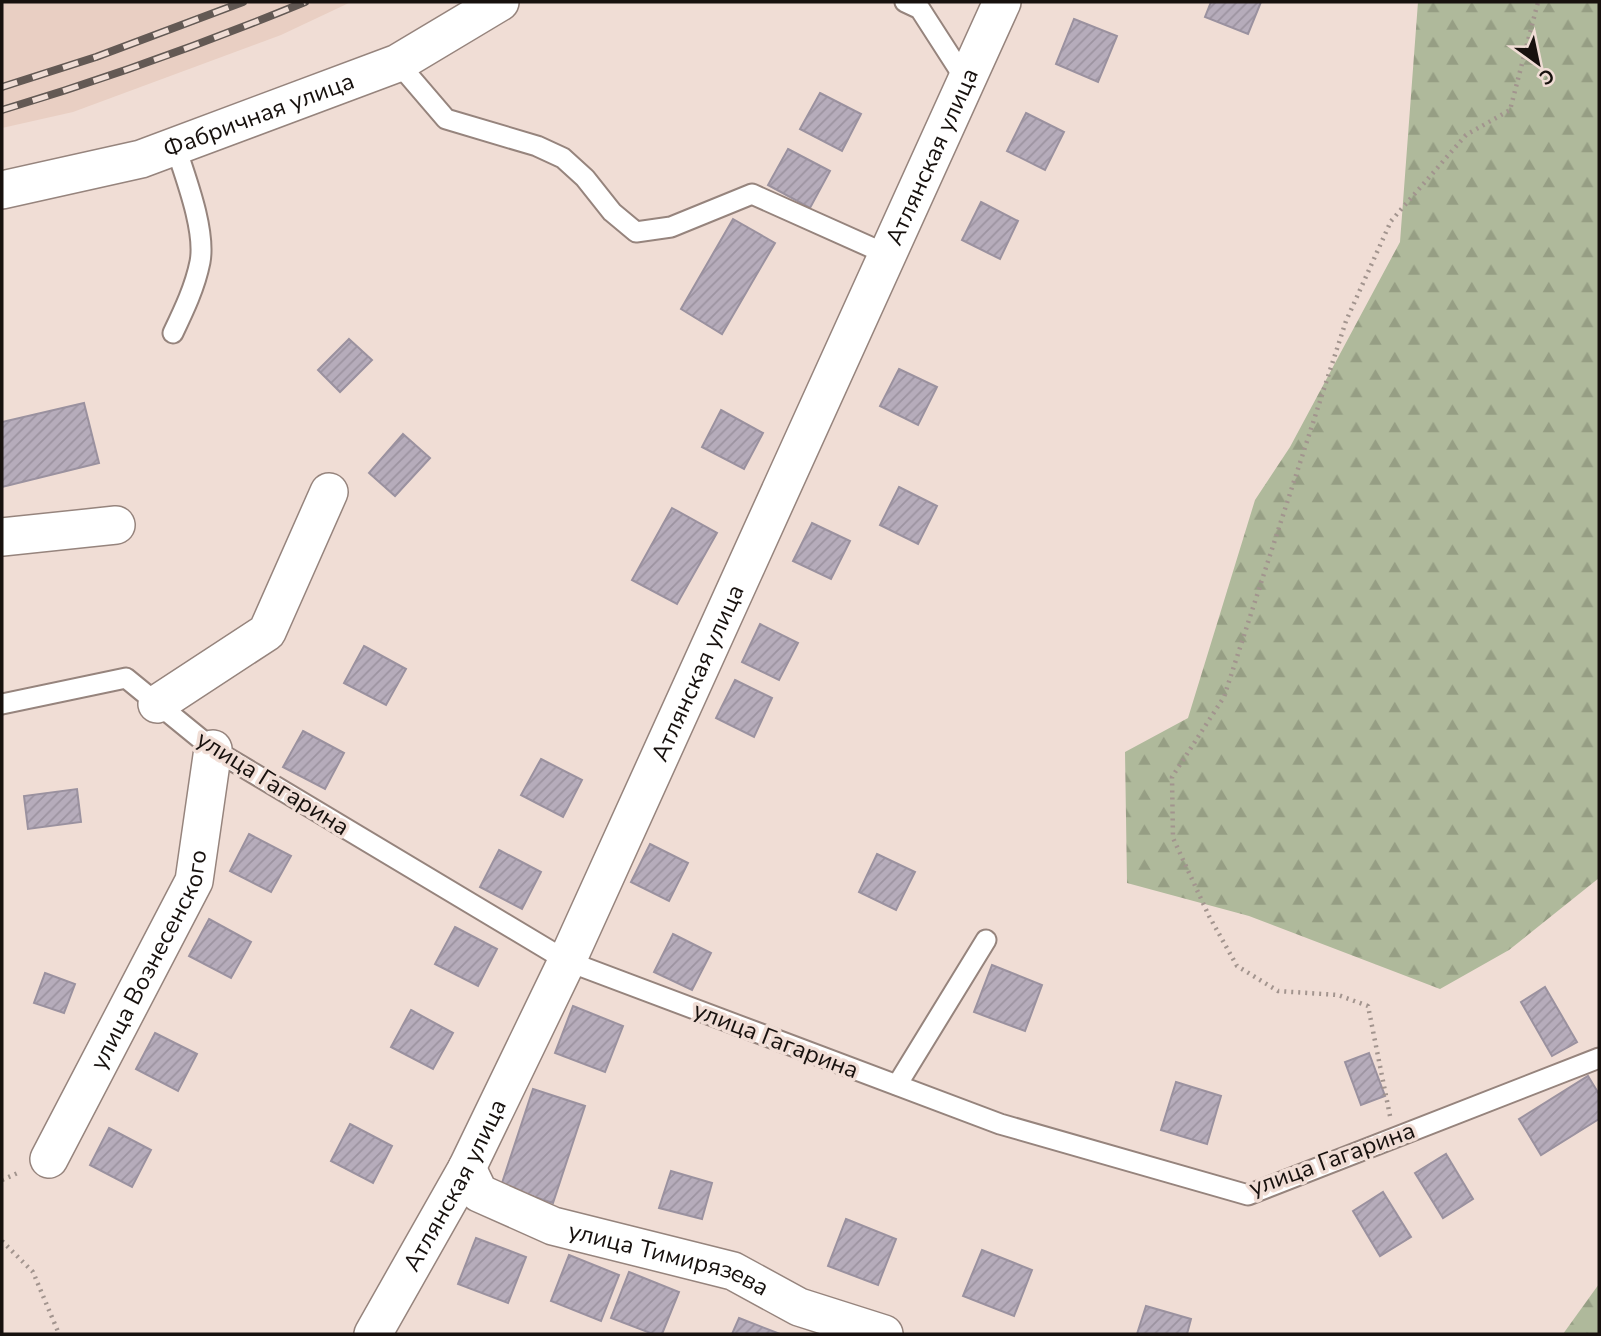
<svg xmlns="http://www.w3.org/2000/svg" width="1601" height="1336" viewBox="0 0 1601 1336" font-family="'Nunito Sans',sans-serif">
<defs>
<pattern id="forest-firs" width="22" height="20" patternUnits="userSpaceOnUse" patternTransform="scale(1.75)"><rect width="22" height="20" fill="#afb99b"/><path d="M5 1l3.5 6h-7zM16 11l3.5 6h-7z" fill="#969e84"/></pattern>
<pattern id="building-hatch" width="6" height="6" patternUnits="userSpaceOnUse" patternTransform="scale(1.75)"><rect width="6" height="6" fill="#b6acbb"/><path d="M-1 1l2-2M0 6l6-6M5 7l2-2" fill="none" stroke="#9c93a0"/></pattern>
</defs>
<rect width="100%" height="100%" fill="#f0ddd5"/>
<path fill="#e9cfc3" d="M2 2H351L281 35 73 112 2 128Z"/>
<g fill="url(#forest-firs)">
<path d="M1418 2H1599V878L1509 950 1440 989 1249 916 1127 883 1125 752 1188 718 1255 500 1290 447 1400 242Z"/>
<path d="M1599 1284V1334H1563Z"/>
</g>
<g fill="url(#building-hatch)" stroke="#9a919f" stroke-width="2">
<path d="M1211 2H1261L1248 34 1205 17Z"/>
<path d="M1074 19 1117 36 1098 82 1056 64Z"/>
<path d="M820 93 861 114 842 151 800 129Z"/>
<path d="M1026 113 1064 132 1045 170 1007 151Z"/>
<path d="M788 149 830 171 810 208 768 185Z"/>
<path d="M981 202 1018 221 1000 259 962 240Z"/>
<path d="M733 219 775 243 722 334 681 309Z"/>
<path d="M349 339 372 360 340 392 318 370Z"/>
<path d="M899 369 937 387 918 425 880 406Z"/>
<path d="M84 403 99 463 2 487V422Z"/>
<path d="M721 410 763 433 744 469 702 447Z"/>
<path d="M403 434 430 458 395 496 369 473Z"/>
<path d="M899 487 937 506 918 544 880 525Z"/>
<path d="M672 508 717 533 677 604 632 580Z"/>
<path d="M812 523 850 541 831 579 793 561Z"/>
<path d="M760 624 798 643 779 680 742 662Z"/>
<path d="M364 646 406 669 386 705 344 683Z"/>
<path d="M735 680 772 698 754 737 716 718Z"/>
<path d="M303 731 344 753 325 789 283 767Z"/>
<path d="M541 759 582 780 563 817 521 795Z"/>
<path d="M77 789 81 822 28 829 24 796Z"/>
<path d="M249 834 291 856 271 892 230 871Z"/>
<path d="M650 844 688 863 669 901 631 882Z"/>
<path d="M499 850 541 872 522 909 480 887Z"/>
<path d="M877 854 915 872 896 910 859 892Z"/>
<path d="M209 919 251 942 231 978 189 956Z"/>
<path d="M455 927 497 949 478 986 435 964Z"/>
<path d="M673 934 711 953 692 990 654 972Z"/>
<path d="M992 965 1042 985 1025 1031 974 1012Z"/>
<path d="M45 973 75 984 64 1013 34 1003Z"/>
<path d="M1545 987 1577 1042 1552 1056 1521 1002Z"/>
<path d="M573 1006 623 1026 605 1072 555 1053Z"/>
<path d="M411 1010 453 1033 433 1069 391 1047Z"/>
<path d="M155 1033 197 1054 178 1091 136 1069Z"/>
<path d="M1369 1053 1385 1096 1361 1105 1345 1062Z"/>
<path d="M1588 1076 1599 1094V1119L1541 1155 1519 1119Z"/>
<path d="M1176 1082 1221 1096 1207 1144 1161 1130Z"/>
<path d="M533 1089 585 1106 553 1203 501 1186Z"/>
<path d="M350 1124 392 1146 373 1183 331 1161Z"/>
<path d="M109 1128 151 1150 132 1187 90 1165Z"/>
<path d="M1446 1154 1473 1199 1443 1218 1415 1173Z"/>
<path d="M671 1171 712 1183 702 1219 659 1208Z"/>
<path d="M1383 1192 1411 1237 1380 1256 1353 1211Z"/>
<path d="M846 1219 896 1239 878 1285 828 1266Z"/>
<path d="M476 1238 526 1257 508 1303 458 1284Z"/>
<path d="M982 1250 1032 1270 1014 1316 963 1296Z"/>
<path d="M569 1255 619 1275 601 1321 551 1301Z"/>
<path d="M629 1272 679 1292 662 1334H653L611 1318Z"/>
<path d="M1146 1306 1191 1319 1187 1334H1137Z"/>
<path d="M739 1318 780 1334H732Z"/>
</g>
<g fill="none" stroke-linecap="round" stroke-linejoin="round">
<g stroke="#96847d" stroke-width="23">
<g id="service">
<path d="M905 2 920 9 967 82"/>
<path d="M398 63 446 119 537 146 563 158 585 178 612 212 636 232 671 227 752 194 886 254"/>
<path d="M173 333C184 310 195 287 200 262 206 230 185 176 175 145"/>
<path d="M2 704 126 678 213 749 567 961 1000 1124 1248 1195 1599 1058"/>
<path d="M897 1085 986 940"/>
</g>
</g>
<g stroke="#96847d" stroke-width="40">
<g id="minor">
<path id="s1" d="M2 190 141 159 398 63 500 2"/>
<path d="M2 537 116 525"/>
<path d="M157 704 267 632 329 492"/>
<path id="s2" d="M49 1159 194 881 213 749"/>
<path id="s3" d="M467 1168 479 1193 553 1226 733 1271 799 1307 884 1334"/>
<path id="s4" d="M373 1334 467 1168 567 961 1002 2"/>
</g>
</g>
<g stroke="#a2948e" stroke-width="4.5" stroke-dasharray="2 5" stroke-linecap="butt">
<path d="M1390 1116 1368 1006 1338 995 1278 991 1237 966 1209 916 1173 838 1172 777 1224 697 1346 321 1391 221 1466 135 1510 110 1538 2"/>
<path d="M2 1180 20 1172"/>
<path d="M2 1241 33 1272 59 1334"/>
</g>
<use href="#service" stroke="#fff" stroke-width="19"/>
<use href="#minor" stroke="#fff" stroke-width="37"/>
<g stroke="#635954" stroke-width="8">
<g id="rail">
<path d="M2 87 96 57 243 2"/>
<path d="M2 110C105 79 205 43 305 2"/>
</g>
</g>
<use href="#rail" stroke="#f0ddd5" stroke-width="5" stroke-dasharray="16" stroke-linecap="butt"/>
</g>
<g text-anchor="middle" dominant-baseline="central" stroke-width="7" stroke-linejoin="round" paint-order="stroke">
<g font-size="24" fill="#17110e" stroke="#f0ddd5">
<text stroke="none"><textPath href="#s1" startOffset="268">Фабричная улица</textPath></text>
<text stroke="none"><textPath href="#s4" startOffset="1304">Атлянская улица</textPath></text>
<text stroke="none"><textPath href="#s4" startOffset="737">Атлянская улица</textPath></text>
<text transform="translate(273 783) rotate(32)">улица Гагарина</text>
<text stroke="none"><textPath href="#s2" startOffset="224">улица Вознесенского</textPath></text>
<text transform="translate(776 1040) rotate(21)">улица Гагарина</text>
<text transform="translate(1332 1159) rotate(-20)">улица Гагарина</text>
<text stroke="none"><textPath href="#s4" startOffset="170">Атлянская улица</textPath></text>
<text stroke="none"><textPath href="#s3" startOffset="229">улица Тимирязева</textPath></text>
</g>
</g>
<rect width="1601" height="1336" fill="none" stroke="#17110e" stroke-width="7"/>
<g transform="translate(1538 63) rotate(147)" stroke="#f0ddd5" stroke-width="5" paint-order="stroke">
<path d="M0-5L12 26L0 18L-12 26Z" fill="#17110e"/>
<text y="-10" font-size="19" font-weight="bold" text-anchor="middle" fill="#17110e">С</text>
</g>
</svg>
